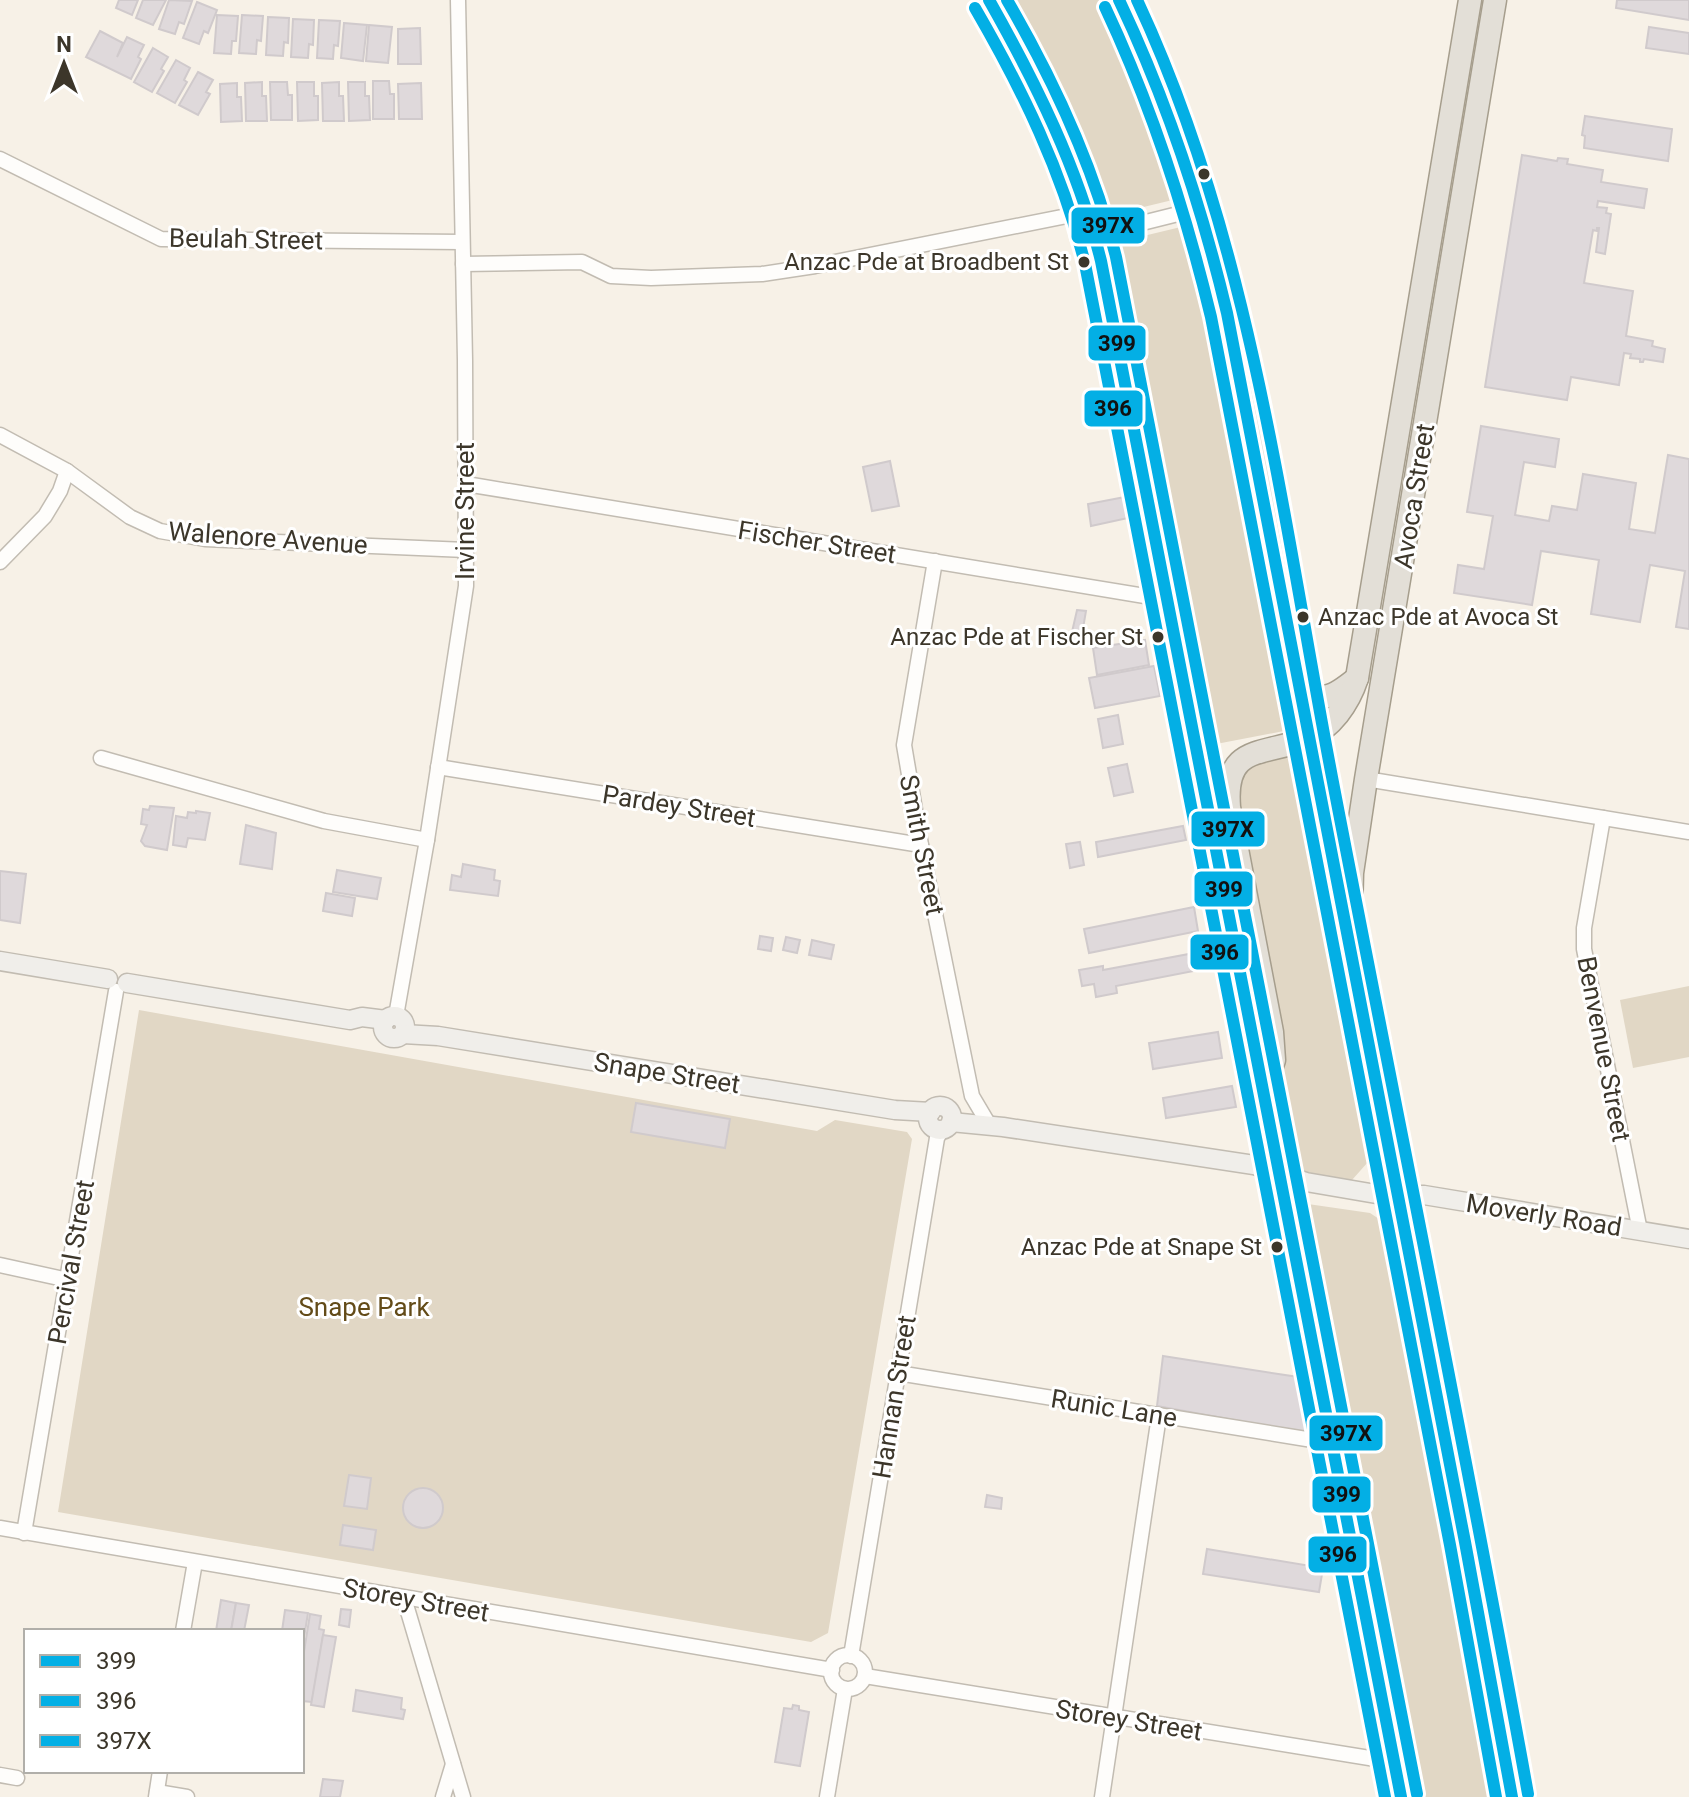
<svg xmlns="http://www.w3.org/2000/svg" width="1689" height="1797" viewBox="0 0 1689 1797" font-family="Roboto,sans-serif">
<rect width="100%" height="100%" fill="#f7f1e7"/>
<g fill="#e1d7c5">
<path d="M997 0H1105C1139 62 1162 130 1185 197L1098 218Z"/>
<path d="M1185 226 1209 271 1257 506 1294 729 1211 745 1134 359 1106 245Z"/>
<path d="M1293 753 1302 760 1344 989 1341 1024 1368 1162 1352 1180 1303 1173 1291 1160 1279 1098 1283 1061 1237 808C1237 762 1252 762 1293 753Z"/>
<path d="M1689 986V1057L1633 1068 1620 1000Z"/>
<path d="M139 1010 817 1131 835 1120 907 1132 912 1139 828 1633 811 1642 58 1512Z"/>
<path d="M1301 1203 1370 1213 1388 1225 1497 1797H1415Z"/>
</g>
<g fill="#dfd9db" stroke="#d0cacc" stroke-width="2">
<path d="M119 0H138L132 15 116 8Z"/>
<path d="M143 0H166L153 25 136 18Z"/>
<path d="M169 0 192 1 184 24 179 22 175 34 159 29Z"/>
<path d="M1617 0H1689V20L1616 8Z"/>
<path d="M197 2 217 10 208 33 204 31 199 44 183 38Z"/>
<path d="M217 15 238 16 236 41H232L231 54 214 53Z"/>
<path d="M242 15 263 16 261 41 257 40 256 54 239 53Z"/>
<path d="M268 17 289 18 288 43 284 42 283 56 266 55Z"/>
<path d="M293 19 314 20 313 45 309 44 308 58 291 57Z"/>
<path d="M319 20 340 21 338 46 334 45 333 59 317 58Z"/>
<path d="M344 23 367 25 363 61 341 58Z"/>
<path d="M369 25 392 27 388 63 366 61Z"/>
<path d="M1649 27 1689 33V54L1646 48Z"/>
<path d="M420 28 421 64H398V29Z"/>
<path d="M100 31 123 43 117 57 127 37 144 45 138 57 141 59 131 79 86 57Z"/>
<path d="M153 48 168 57 161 69 164 71 152 92 134 82Z"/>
<path d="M176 60 190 68 184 80 187 82 175 103 157 93Z"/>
<path d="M198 72 213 80 206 92 210 94 198 115 179 105Z"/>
<path d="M373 81H389L390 94H394V119H373Z"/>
<path d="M262 82V96H266L267 121H246L245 83Z"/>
<path d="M270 82H287L288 95H292V120H271Z"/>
<path d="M297 82H314V96H318V120L298 121Z"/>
<path d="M339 82V96H343L344 121H323L322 83Z"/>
<path d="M348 82H365V96H369L370 120 349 121Z"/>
<path d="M237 83V97H241L242 121 221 122 220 84Z"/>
<path d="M421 83 422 119H399L398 84Z"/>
<path d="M1585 116 1672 129 1668 161 1584 148 1585 136 1582 135Z"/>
<path d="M1522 155 1557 161 1558 158 1568 159 1567 164 1603 170 1601 182 1647 189 1644 208 1598 201 1597 207 1607 208 1606 213 1611 214 1605 254 1596 252 1599 228H1597V231L1593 230 1584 283 1633 291 1626 336 1653 341 1652 346 1665 349 1663 362 1644 359 1643 362H1640V359L1630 358 1631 354 1624 353 1619 385 1571 377 1567 400 1485 387Z"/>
<path d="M1481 426 1559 439 1555 467 1524 462 1515 515 1549 521 1552 506 1577 510 1583 474 1636 483 1629 529 1655 533 1668 455 1689 459V629L1676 627 1685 571 1650 565 1640 622 1591 614 1599 560 1541 551 1532 605 1454 593 1458 565 1484 569 1493 516 1467 512Z"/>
<path d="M890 461 899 506 872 511 863 467Z"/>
<path d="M1125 497 1128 518 1091 526 1088 504Z"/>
<path d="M1077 610 1086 611 1082 634 1072 632Z"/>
<path d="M1145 640 1149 665 1097 675 1093 648Z"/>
<path d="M1154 666 1160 696 1095 708 1089 678Z"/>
<path d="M1118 715 1123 744 1103 748 1098 719Z"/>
<path d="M1127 764 1133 792 1114 796 1108 768Z"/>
<path d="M150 806 174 808 167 850 145 846 141 841 147 825 141 824 143 809 149 810Z"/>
<path d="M196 811 210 813 205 840 188 838 186 847 173 845 176 816 187 818 188 812 196 813Z"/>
<path d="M246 825 276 833 272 869 240 864Z"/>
<path d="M1183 826 1186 840 1098 857 1096 842Z"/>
<path d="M1080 842 1084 865 1070 868 1066 844Z"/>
<path d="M463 864 495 870 494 880 500 881 498 896 450 890 452 875 461 877Z"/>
<path d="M337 870 381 878 377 899 333 892Z"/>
<path d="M0 871 26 874 20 923 0 920Z"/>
<path d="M326 893 355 898 352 916 323 911Z"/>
<path d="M1194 907 1198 931 1089 953 1084 929Z"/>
<path d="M760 936 773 938 771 951 758 949Z"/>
<path d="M786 937 800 940 797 953 783 950Z"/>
<path d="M812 940 834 945 831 959 809 955Z"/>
<path d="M1205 951 1209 968 1116 986 1117 993 1096 997 1094 984 1082 986 1079 970 1103 966V970Z"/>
<path d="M1218 1032 1222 1058 1153 1069 1149 1043Z"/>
<path d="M1232 1086 1236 1107 1166 1118 1163 1098Z"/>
<path d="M636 1103 730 1119 725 1148 631 1132Z"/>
<path d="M1163 1356 1298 1377 1311 1434 1157 1406Z"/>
<path d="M349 1475 371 1478 367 1509 344 1506Z"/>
<circle cx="423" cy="1508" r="20"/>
<path d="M987 1495 1002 1498 1001 1509 985 1507Z"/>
<path d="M343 1525 376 1530 373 1550 340 1545Z"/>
<path d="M1207 1549 1323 1568 1319 1592 1203 1574Z"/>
<path d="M221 1600 236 1603 231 1631H216Z"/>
<path d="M236 1603 249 1605 244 1631H231Z"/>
<path d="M341 1609 351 1610 349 1627 339 1625Z"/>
<path d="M285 1610 308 1613 302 1650V1631H282Z"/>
<path d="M310 1614 321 1616 319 1629 324 1630 312 1702 302 1701V1664Z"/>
<path d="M323 1635 336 1637 324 1707 311 1705Z"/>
<path d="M356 1690 402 1698 401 1709 405 1710 403 1719 353 1711Z"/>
<path d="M793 1705 799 1706V1710L809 1712 800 1766 775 1762 784 1708 792 1709Z"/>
<path d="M323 1779 343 1781 340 1797H320Z"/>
</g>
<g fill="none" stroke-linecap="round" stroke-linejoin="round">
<g stroke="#c2bcb2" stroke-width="17">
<g id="street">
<path d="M0 159 161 239 462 242"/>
<path d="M1094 235 1202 208"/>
<path d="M463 264 582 262 611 276 651 278 762 274 815 266 1087 212"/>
<path d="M0 435 67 471 130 517 160 531 205 539 466 550"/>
<path d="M466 484 1169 600"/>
<path d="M935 561 904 745 921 845 972 1096 988 1123"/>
<path d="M0 562 45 516 60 491 67 471"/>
<path d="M101 758 324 821 427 840"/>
<path d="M438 767 921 845"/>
<path d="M1366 779 1689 832"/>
<path d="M1603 818 1584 928V949L1640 1231"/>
<path d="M396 1016 427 840 466 586 465 360 458 0"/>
<path d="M0 1265 68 1280"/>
<path d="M898 1373 1331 1443"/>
<path d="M0 1528 832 1670"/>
<path d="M24 1533 116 991"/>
<path d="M404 1598 463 1797"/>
<path d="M183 1631 195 1562"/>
<circle cx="848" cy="1672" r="17"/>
<path d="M851 1656 937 1138 942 1129"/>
<path d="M865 1676 1394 1762"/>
<path d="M0 1775 17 1778"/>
<path d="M157 1792 187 1797"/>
<path d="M156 1797 160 1771"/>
<path d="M443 1797 453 1764"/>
<path d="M827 1797 845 1689"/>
<path d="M1102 1797 1159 1416"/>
</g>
</g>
<g stroke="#c2bcb2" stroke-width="21">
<g id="secondary">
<path d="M0 961 108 979"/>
<path d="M127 983 350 1020 362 1017 386 1020"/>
<circle cx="394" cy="1027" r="11"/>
<path d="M403 1034 438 1036 895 1110 931 1112"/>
<circle cx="940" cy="1118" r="12"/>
<path d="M951 1122 1003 1127 1254 1165 1306 1182 1382 1195H1424L1689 1239"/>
</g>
</g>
<g stroke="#a69e8d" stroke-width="25">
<g id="primary">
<path d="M989 0C1032 74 1071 151 1094 234 1104 269 1110 306 1118 341L1401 1797"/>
<path d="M1119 0C1188 138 1221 273 1250 423 1274 541 1293 660 1316 778 1380 1118 1453 1456 1512 1797"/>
<path d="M1298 675C1319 707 1331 699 1357 678"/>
<path d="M1351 911 1352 873 1366 779 1495 0"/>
<path d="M1264 1088 1274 1060 1272 1032 1229 807C1224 744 1262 756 1306 739 1331 729 1349 703 1357 678L1470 0"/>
</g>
</g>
<use href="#street" stroke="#fefdfb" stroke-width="14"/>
<use href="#secondary" stroke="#f0eeea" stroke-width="18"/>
<use href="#primary" stroke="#e3dfd7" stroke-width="22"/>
<g stroke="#fff" stroke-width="18">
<g id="bus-1">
<path d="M989 0C1036 83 1078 168 1101 261L1401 1797"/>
<path d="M1119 0C1167 101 1201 204 1227 313L1465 1542 1512 1797"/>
</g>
</g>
<g stroke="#fff" stroke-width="18">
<g id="bus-2">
<path d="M1105 7C1152 107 1185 209 1211 317L1450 1545 1496 1797"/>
<path d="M975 8C1022 89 1063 173 1085 264L1385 1797"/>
</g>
</g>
<g stroke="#fff" stroke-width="18">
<g id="bus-3">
<path d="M1007 0C1054 81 1094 166 1116 257L1417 1794"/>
<path d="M1137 0C1251 244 1282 515 1332 777 1397 1116 1467 1454 1528 1794"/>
</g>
</g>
<use href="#bus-1" stroke="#03afe5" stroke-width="12"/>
<use href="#bus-2" stroke="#03afe5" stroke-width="12"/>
<use href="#bus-3" stroke="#03afe5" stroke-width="12"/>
</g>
<g fill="#3c362a" stroke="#fff" stroke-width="3">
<circle cx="1204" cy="174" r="7"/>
<circle cx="1084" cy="262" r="7"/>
<circle cx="1303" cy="617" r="7"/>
<circle cx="1158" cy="637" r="7"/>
<circle cx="1277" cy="1247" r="7"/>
</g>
<g text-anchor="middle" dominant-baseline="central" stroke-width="6" stroke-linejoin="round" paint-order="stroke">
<g font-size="24" fill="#3c362a" stroke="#fff" text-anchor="end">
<text x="1069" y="262">Anzac Pde at Broadbent St</text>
<text x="1318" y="617" text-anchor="start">Anzac Pde at Avoca St</text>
<text x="1143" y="637">Anzac Pde at Fischer St</text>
<text x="1262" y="1247">Anzac Pde at Snape St</text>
</g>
<g font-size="26" fill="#3c362a" stroke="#fff">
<text transform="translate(246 239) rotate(1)">Beulah Street</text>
<text transform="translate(1414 496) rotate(-81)">Avoca Street</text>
<text transform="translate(465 511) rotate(-90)">Irvine Street</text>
<text transform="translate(268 538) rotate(4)">Walenore Avenue</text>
<text transform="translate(817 542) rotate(9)">Fischer Street</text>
<text transform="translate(679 806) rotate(9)">Pardey Street</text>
<text transform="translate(922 845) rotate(79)">Smith Street</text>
<text transform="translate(1604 1049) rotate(79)">Benvenue Street</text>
<text transform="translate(667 1073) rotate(9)">Snape Street</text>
<text transform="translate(1544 1215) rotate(9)">Moverly Road</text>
<text transform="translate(71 1262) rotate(-80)">Percival Street</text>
<text transform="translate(894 1397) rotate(-81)">Hannan Street</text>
<text transform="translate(1114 1408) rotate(9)">Runic Lane</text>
<text transform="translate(416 1600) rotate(10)">Storey Street</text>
<text transform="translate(1129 1720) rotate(9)">Storey Street</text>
</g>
<g font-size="26" fill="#634b18" stroke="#fff">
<text x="364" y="1307">Snape Park</text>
</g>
</g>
<g stroke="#fff" stroke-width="3">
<rect x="1070" y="206" width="76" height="39" rx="8" fill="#03afe5"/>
<rect x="1087" y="324" width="60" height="38" rx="8" fill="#03afe5"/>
<rect x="1083" y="389" width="61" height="39" rx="8" fill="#03afe5"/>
<rect x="1190" y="810" width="76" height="38" rx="8" fill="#03afe5"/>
<rect x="1193" y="870" width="61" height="38" rx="8" fill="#03afe5"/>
<rect x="1189" y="933" width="61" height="38" rx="8" fill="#03afe5"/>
<rect x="1308" y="1414" width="76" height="38" rx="8" fill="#03afe5"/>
<rect x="1311" y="1475" width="61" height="39" rx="8" fill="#03afe5"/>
<rect x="1307" y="1535" width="61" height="39" rx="8" fill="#03afe5"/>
</g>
<g font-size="22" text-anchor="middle" font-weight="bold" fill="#111">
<text x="1108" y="233">397X</text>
<text x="1117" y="351">399</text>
<text x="1113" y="416">396</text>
<text x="1228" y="837">397X</text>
<text x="1224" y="897">399</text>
<text x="1220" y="960">396</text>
<text x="1346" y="1441">397X</text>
<text x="1342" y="1502">399</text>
<text x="1338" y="1562">396</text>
</g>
<rect x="24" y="1629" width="280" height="144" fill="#ffffff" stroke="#b1afaa" stroke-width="2"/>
<rect x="40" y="1655" width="40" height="12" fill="#03afe5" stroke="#b1afaa" stroke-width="2"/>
<text x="96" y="1669" font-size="24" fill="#3c362a">399</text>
<rect x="40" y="1695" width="40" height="12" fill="#03afe5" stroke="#b1afaa" stroke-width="2"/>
<text x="96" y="1709" font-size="24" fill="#3c362a">396</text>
<rect x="40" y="1735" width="40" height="12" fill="#03afe5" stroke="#b1afaa" stroke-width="2"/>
<text x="96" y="1749" font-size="24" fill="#3c362a">397X</text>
<g transform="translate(64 64)" stroke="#ffffff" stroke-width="6" paint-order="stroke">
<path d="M0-6L14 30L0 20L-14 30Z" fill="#3c362a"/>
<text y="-12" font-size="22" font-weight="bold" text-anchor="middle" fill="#3c362a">N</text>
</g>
</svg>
